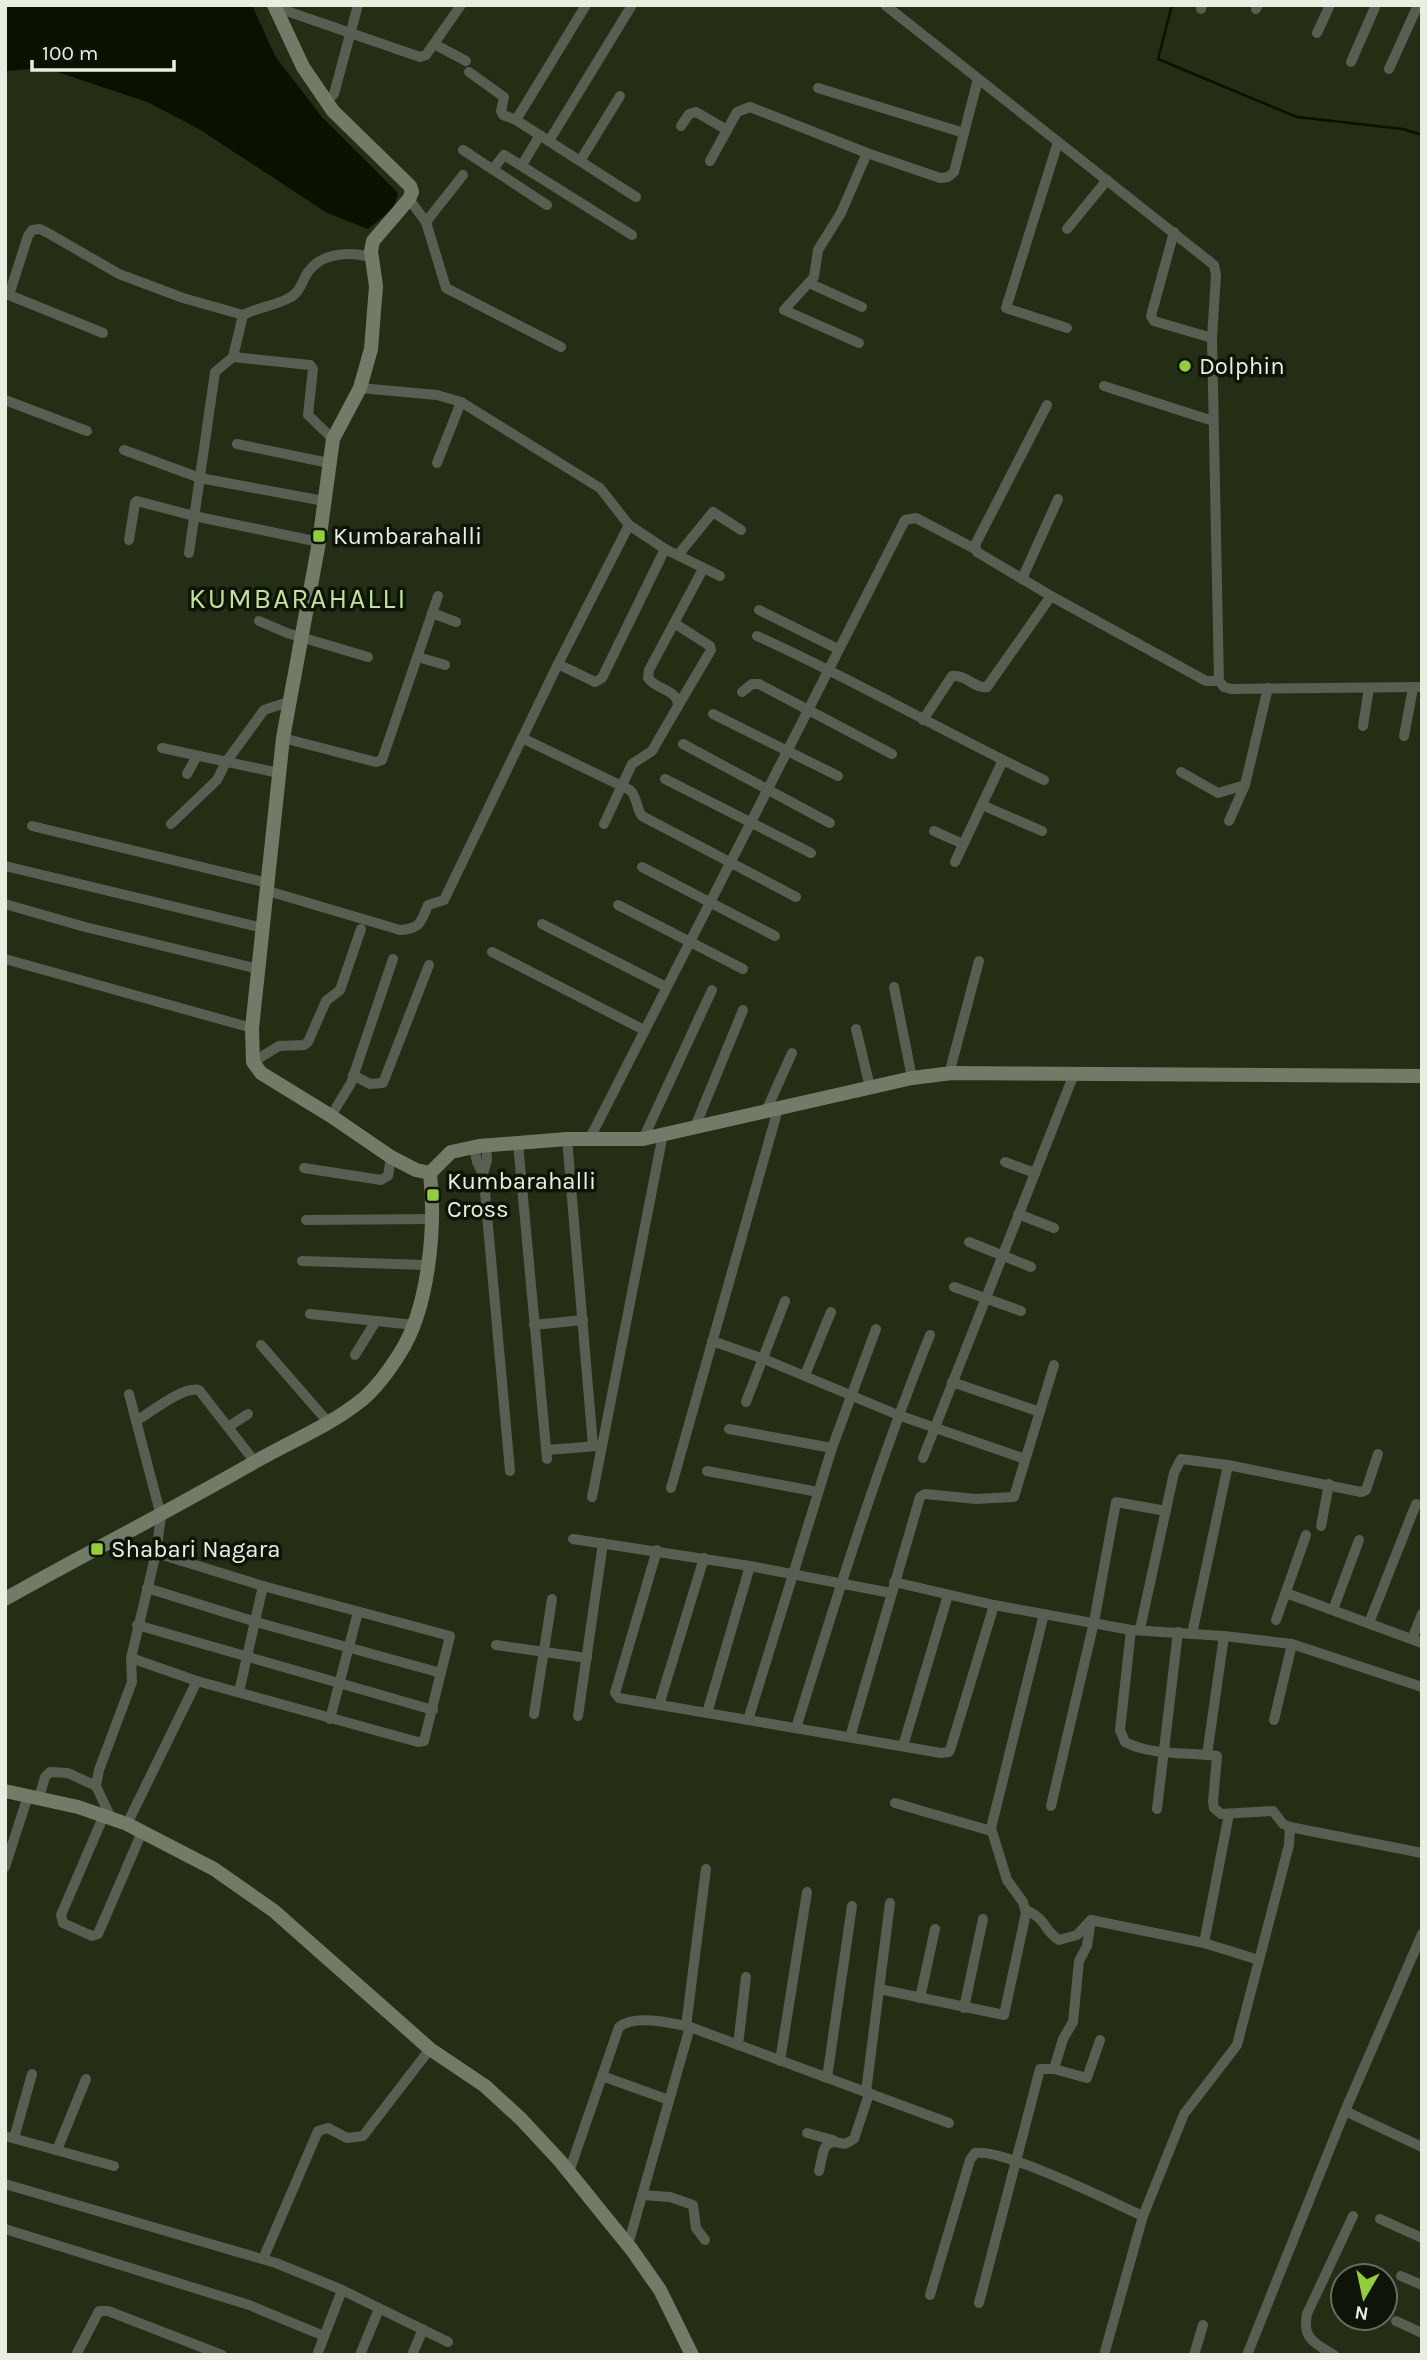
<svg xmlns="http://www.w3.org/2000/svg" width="1427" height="2360" viewBox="0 0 1427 2360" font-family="Karla,sans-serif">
<rect width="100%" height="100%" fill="#232e15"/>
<path fill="#091201" d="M5 5H252L275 56 322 117 398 193 394 208 368 229 327 213 199 129 147 102 45 68 5 71Z"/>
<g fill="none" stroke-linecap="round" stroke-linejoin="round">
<path stroke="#091201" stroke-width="2.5" d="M1172 5 1158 59 1297 117 1403 129 1422 135"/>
<g stroke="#585e52" stroke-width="10">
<path d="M586 5 516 120 636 197"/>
<path d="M885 5 1214 265 1216 275 1212 338 1219 681 1224 687 1231 689 1422 687"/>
<path d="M275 7 420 57 426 55 461 5"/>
<path d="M1201 9 1202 5"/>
<path d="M1256 9 1258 5"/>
<path d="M1317 33 1330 5"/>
<path d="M434 44 466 61"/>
<path d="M1351 62 1376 5"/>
<path d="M1389 69 1418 5"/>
<path d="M469 72 504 97 501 111 503 115 516 120"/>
<path d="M818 88 964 133"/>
<path d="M326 101 334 94 358 5"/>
<path d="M681 126 689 114 696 112 727 130"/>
<path d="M549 141 632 5"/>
<path d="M1058 142 1006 308 1067 328"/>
<path d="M463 150 547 205"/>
<path d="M580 161 620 96"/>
<path d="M710 161 737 112 750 107 867 153"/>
<path d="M522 165 540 135"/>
<path d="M493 169 504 155 632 235"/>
<path d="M409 199 426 222 446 288 561 347"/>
<path d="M426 222 463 175"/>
<path d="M1067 229 1107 180"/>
<path d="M1174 232 1151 316 1154 321 1212 338"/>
<path d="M809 283 862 307"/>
<path d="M243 315C258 307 275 306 289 298 300 293 302 281 308 272 322 252 352 251 373 258"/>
<path d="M103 333 9 295 28 236 32 230 40 229 48 233 119 274 183 298 243 315 233 357 215 372 189 553"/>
<path d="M859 343 784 310 814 277 818 250 841 213 867 153 940 178 948 177 954 172 978 79"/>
<path d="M233 357 310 365 313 369 308 415 333 439"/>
<path d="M1104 386 1213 421"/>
<path d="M360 388 437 395 461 402 600 488 629 525 665 549 720 576"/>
<path d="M5 400 87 431"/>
<path d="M1047 405 975 545 977 552 1051 596 1206 681H1219"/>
<path d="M237 444 329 463"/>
<path d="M124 450 200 478 324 501"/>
<path d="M437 463 461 402"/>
<path d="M129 540 135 503 137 501 194 516 319 542"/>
<path d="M678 555 713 512 741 530"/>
<path d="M1022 579 1058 499"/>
<path d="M759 610 838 649"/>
<path d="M432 613 456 622"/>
<path d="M259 621 287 633 368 657"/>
<path d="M674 623 710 646 711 650 678 706"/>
<path d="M757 636C855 680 947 734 1044 780"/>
<path d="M418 657 445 665"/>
<path d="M558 664 595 682 602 678 665 549"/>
<path d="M742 692 752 684H759L892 754"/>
<path d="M713 714 838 776"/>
<path d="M923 720 952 676C966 674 974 689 987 687L1051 596"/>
<path d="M1363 726 1369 688"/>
<path d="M1404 736 1413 688"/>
<path d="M283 738 376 762 382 760 438 596"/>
<path d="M522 738 630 790C638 798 636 809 642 816L796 897"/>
<path d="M683 744 830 823"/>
<path d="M162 748 279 773"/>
<path d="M1181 772 1218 793 1245 785"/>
<path d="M187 774 197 756"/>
<path d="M665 779 811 853"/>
<path d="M982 805 1042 831"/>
<path d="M1229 821 1245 785 1268 688"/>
<path d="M171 824 217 780 226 762 264 710 288 702"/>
<path d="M604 824 632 764 652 751 678 706C678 689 656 690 648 678L649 670 703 569"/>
<path d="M32 826 268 883"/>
<path d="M934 831 963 844"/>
<path d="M955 862 1003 760"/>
<path d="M5 866 263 928"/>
<path d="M642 867 775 936"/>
<path d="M268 891 400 930C420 929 421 922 428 905L444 900 558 664 629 525"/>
<path d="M5 904 85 927 259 969"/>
<path d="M618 905 743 969"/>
<path d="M542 924 666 987"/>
<path d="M492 952 644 1030"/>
<path d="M5 959 252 1028"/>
<path d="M894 987 912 1078"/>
<path d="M856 1029 870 1087"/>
<path d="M253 1062 279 1046 304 1045 308 1042 326 1001 340 990 361 929"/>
<path d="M949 1074 979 961"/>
<path d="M353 1075 370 1084 383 1083 429 965"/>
<path d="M766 1111 792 1053"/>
<path d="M331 1116 351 1083 393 959"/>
<path d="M695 1127 743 1010"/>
<path d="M590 1138 905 520 916 518 975 549"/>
<path d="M567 1139 593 1446"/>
<path d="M643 1139 712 990"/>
<path d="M518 1143 547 1459"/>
<path d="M474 1147 477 1162 481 1170H484L487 1160 486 1145"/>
<path d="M1005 1162 1035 1173"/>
<path d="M304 1168 381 1180 388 1176 391 1157"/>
<path d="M483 1170 510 1471"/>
<path d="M1018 1214 1054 1228"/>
<path d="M306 1220 431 1219"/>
<path d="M969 1242 1031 1267"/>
<path d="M302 1261 427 1265"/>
<path d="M954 1287 1021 1311"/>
<path d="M310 1314 415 1325"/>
<path d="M534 1325 583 1320"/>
<path d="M712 1341 764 1359 898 1415 1025 1459"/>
<path d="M261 1345 328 1422"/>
<path d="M355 1355 376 1321"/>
<path d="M805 1375 831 1312"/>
<path d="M952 1382 1040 1412"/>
<path d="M129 1394 161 1516 156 1553 131 1658 197 1681 418 1742 424 1741 450 1636 263 1586 156 1553"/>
<path d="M746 1402 785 1301"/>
<path d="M136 1421C151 1412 183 1386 199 1390L255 1462"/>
<path d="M228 1427 248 1414"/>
<path d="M729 1429 832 1448"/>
<path d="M547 1450 598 1446"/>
<path d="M923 1458 1074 1074"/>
<path d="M707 1471 818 1492"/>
<path d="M671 1488 778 1109"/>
<path d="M592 1497 663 1134"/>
<path d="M1321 1526 1329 1484"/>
<path d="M573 1539 750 1566 891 1593"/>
<path d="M657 1550 615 1693 619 1698 941 1753 949 1752 951 1747 994 1605"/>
<path d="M894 1582 994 1605 1131 1630 1224 1636 1292 1644 1422 1687"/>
<path d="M147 1588 256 1622 441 1673"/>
<path d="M1286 1593 1422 1643"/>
<path d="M1333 1610 1359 1540"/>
<path d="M1276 1620 1306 1535"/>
<path d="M1369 1623 1416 1504"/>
<path d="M137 1625 433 1710"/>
<path d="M1140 1629 1174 1473 1181 1459 1228 1465"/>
<path d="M1131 1630 1120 1730 1125 1742C1152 1756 1187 1752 1217 1756L1213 1802 1214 1808 1221 1814 1273 1811 1283 1824 1290 1827 1422 1853"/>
<path d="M1192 1634 1228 1465 1361 1492 1366 1490 1378 1454"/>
<path d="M1412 1639 1422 1614"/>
<path d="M496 1645 587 1658"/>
<path d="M239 1692 263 1586"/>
<path d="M659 1705 704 1558"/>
<path d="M707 1713 750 1566"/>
<path d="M534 1714 552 1599"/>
<path d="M578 1716 603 1543"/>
<path d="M330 1719 358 1612"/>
<path d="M748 1720 832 1448 876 1329"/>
<path d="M1274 1720 1292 1644"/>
<path d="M796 1728C837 1596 878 1464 930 1335"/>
<path d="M850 1737 920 1497 925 1494 976 1499 1014 1497 1054 1365"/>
<path d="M903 1746 948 1595"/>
<path d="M1207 1755 1224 1636"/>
<path d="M39 1798 45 1777 50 1772 68 1773 96 1786"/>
<path d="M895 1803 991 1831"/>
<path d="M1051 1806 1094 1622 1116 1502 1166 1511"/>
<path d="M1157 1809 1178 1632"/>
<path d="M1229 1814 1204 1943 1259 1960"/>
<path d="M104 1815 61 1915 63 1923 92 1936 98 1934 142 1832"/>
<path d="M111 1818 96 1786 99 1770 132 1682 131 1658"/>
<path d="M127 1824 197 1681"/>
<path d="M5 1867 28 1796"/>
<path d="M1026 1910C1048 1920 1043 1930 1059 1940L1077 1935 1091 1920 1204 1943"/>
<path d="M879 1989 1004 2015 1026 1913 1023 1902 1007 1880 991 1828 1044 1614"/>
<path d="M920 1998 935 1929"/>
<path d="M964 2008 983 1919"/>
<path d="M686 2026 706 1869"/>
<path d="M738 2045 746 1977"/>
<path d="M780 2061 807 1892"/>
<path d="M1054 2069 1063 2039 1073 2022 1079 1961 1087 1946 1091 1920"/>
<path d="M602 2076 669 2100"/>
<path d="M827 2078 852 1906"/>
<path d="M866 2092 890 1903"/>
<path d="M1345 2111 1422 2147"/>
<path d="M807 2133 833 2140"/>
<path d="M5 2136 114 2166"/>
<path d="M14 2138 32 2074"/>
<path d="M57 2150 86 2079"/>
<path d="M819 2171C824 2152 821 2137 845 2144L854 2139 869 2094"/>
<path d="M569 2172 619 2027C634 2014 672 2023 690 2027L949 2123"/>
<path d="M5 2184 276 2263 342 2290 448 2342"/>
<path d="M642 2195 670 2197 693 2205 696 2228 705 2240"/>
<path d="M1380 2219 1422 2238"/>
<path d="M5 2229 249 2305 324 2336"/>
<path d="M628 2245 690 2027"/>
<path d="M263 2259 318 2131 328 2128 347 2138 363 2136 430 2049"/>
<path d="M1401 2276 1422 2285"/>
<path d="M930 2295 970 2160 975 2153C1004 2148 1111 2202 1143 2216"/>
<path d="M979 2303 1040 2069H1054L1087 2078 1100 2040"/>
<path d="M1396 2321 1422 2333"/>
<path d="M76 2355 99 2311H108L222 2355"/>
<path d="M317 2355 342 2290"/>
<path d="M360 2355 379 2309"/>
<path d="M412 2355 423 2329"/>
<path d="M1104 2355 1143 2216 1184 2114 1237 2045 1289 1845 1290 1827"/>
<path d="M1194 2355 1203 2325"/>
<path d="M1247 2355 1345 2111 1422 1934"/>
<path d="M1334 2355C1315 2343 1302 2339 1307 2314L1353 2216"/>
</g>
<g stroke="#717b68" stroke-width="14">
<path d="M274 5 303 67 333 111 410 186 412 192 409 199 373 241 371 251 376 286 371 349 360 388 333 439 319 542 283 738 252 1028 253 1062 261 1073 331 1116 391 1157 416 1170 430 1173"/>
<path d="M5 1599C87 1553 171 1510 253 1463 289 1442 330 1426 363 1399 377 1387 390 1369 400 1353 429 1308 436 1226 430 1173L451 1152 479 1146 567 1139H643L912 1078 952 1073 1422 1076"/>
<path d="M5 1791 78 1807 127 1824 214 1869 274 1911 430 2049 485 2086 521 2119 560 2161 632 2250 660 2290 692 2355"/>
</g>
</g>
<g fill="#94cc3d" stroke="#0f1409" stroke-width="2.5">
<circle cx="1185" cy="366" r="7"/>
<rect x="312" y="529" width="14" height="14" rx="3.5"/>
<rect x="426" y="1188" width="14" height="14" rx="3.5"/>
<rect x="90" y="1542" width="14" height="14" rx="3.5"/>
</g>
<g text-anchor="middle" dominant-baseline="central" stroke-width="7" stroke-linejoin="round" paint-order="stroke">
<g font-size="24" fill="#e8efe0" stroke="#0f1409" text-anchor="start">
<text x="1199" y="366">Dolphin</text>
<text x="333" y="536">Kumbarahalli</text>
<text x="447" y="1181">Kumbarahalli<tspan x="447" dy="28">Cross</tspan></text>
<text x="111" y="1549">Shabari Nagara</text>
</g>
<g font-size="28" letter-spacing="2" fill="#c1e29b" stroke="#0f1409">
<text x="298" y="598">KUMBARAHALLI</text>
</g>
</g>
<rect width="1427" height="2360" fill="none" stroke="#e8efe0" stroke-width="14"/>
<g transform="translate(1364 2297) rotate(189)"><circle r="33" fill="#0f1409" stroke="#666c5f" stroke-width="2"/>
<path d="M0-5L12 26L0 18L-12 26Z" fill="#94cc3d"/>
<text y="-10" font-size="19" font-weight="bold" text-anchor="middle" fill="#e8efe0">N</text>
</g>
<path d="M32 60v10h142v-10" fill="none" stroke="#e8efe0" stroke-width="3.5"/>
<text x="42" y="60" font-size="21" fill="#e8efe0" stroke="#0f1409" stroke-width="5" paint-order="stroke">100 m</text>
</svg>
